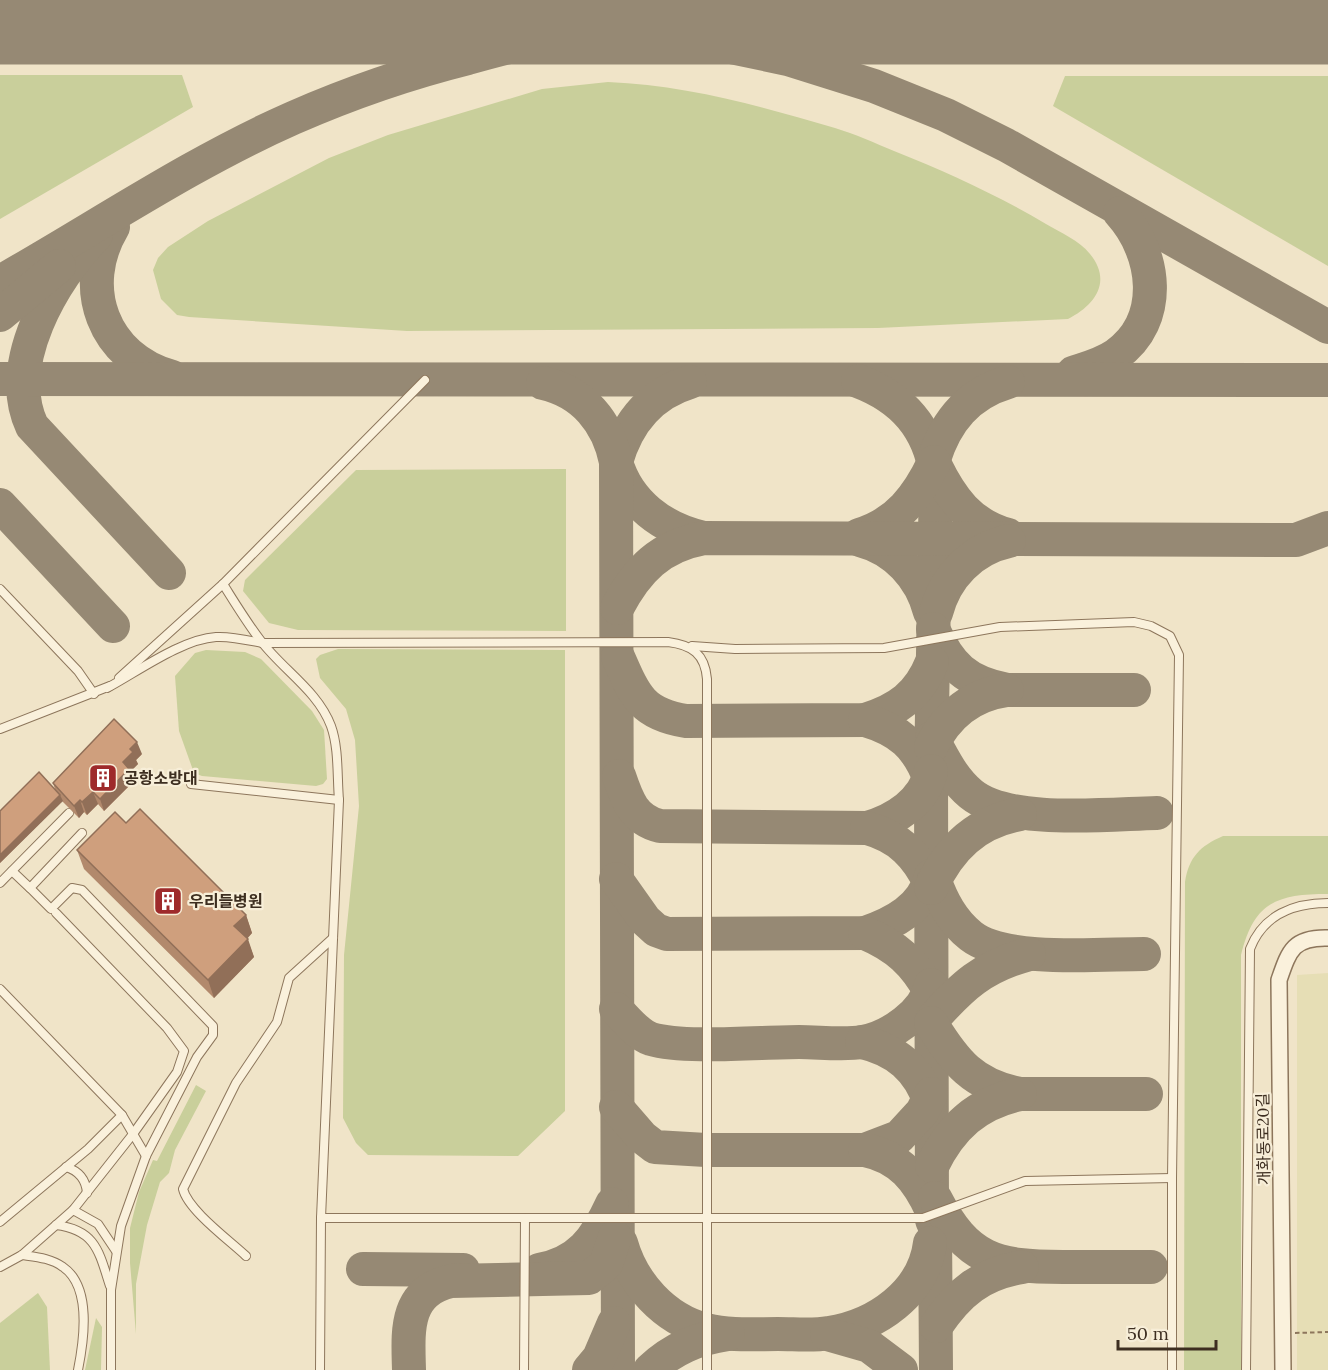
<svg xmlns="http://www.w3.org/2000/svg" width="1328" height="1370" viewBox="0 0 1328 1370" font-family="Lora,'Noto Sans KR',serif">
<rect width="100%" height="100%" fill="#f0e4c8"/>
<path fill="#e6deb5" d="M1328 973V1370H1297V975Z"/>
<g fill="#c9cf9b">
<path d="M0 75H182L193 107 0 219Z"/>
<path d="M1065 76H1328V266L1053 106Z"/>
<path d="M608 82C685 85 761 106 835 128 855 134 875 143 894 151 947 172 997 195 1046 224 1061 233 1079 240 1090 254 1113 282 1094 306 1068 319L878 328 407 331 189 317 177 315 161 299 153 270 158 258 168 247 208 221 329 158 388 135 542 89Z"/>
<path d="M566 469V631L298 630 269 623 243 591 245 580 356 470Z"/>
<path d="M338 649 565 650V1111L518 1156 368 1155 356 1143 343 1118 344 955 359 806 355 740 346 709 320 678 316 659 320 655Z"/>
<path d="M206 650 245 652 261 659 312 711 324 730 327 779 323 784 316 786 202 776 194 773 179 731 175 676 195 653Z"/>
<path d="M1223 836H1328V894C1277 894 1254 902 1241 955V1370H1184L1185 882C1189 857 1200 846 1223 836Z"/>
<path d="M196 1085 206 1091 175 1150 169 1173 160 1182 147 1225 136 1284V1334L130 1263V1228L139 1192 153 1160 157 1161Z"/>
<path d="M38 1293 47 1307 50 1370H0V1323Z"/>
<path d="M96 1318 102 1327 101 1370H85Z"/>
</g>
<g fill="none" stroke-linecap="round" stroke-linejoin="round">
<g stroke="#968974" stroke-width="34">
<path d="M660 0 681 14 699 20"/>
<path d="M517 21 717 44 788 59 874 86 946 115 1006 145 1328 327"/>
<path d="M685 27 767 20"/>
<path d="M113 227C77 287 103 358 172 377"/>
<path d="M96 235C53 279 3 364 32 426L169 573"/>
<path d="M0 282C97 227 191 163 293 118 350 93 408 73 468 58 500 49 533 40 566 37"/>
<path d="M0 315 59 266"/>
<path d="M1073 373C1088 368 1103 364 1116 355 1165 320 1156 253 1120 213"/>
<path d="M0 379 1328 380"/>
<path d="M858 381C903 398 929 428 936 475L931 773 932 1220 935 1227 936 1370"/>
<path d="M690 382C650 394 627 423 616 462 628 503 663 529 704 538"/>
<path d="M543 383C583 392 608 422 616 462L618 1370"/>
<path d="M934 459C946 421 968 394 1008 382"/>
<path d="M935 465C951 498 970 525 1008 535"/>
<path d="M0 505 113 626"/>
<path d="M859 535C897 524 918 496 934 462"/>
<path d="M860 540C895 549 921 577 930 612"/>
<path d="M617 608C637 570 660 546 704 538L1296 540 1328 528"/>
<path d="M936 613C945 577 972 549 1009 541"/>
<path d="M933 629C950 666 966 682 1007 690H1134"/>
<path d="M618 657C635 696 642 714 686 721L865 720C898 710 919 695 932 662"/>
<path d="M865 720C899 730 918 746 930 780"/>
<path d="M932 738C944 759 952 778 971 794 1009 825 1108 814 1157 813"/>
<path d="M931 747C947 715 971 695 1007 690"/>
<path d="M619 776C627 800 634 820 660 826L867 828C895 820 924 802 931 771"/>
<path d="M867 828C899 837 917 855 931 885"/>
<path d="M616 879 645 920 656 930 667 934 865 933C894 923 923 908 931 876"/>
<path d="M934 879C942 901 952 921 971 936 1006 963 1100 954 1144 954"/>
<path d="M931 888C949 848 976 822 1020 814"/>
<path d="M865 933C896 946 915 963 931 993"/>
<path d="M616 1009C626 1019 637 1034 651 1039 685 1049 760 1042 799 1042 819 1042 843 1045 863 1042 890 1037 925 1013 931 985"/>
<path d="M931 1021C962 986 982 967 1029 954"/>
<path d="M931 1023C955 1062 973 1085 1020 1094H1146"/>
<path d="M862 1042C896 1050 919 1069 930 1103"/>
<path d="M616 1107 642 1137 655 1147 706 1150H865L899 1137 922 1112 931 1094"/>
<path d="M865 1150C900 1157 918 1180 932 1211"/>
<path d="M932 1166C951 1127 977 1103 1020 1094"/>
<path d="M935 1198C967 1260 996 1267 1063 1267 1092 1267 1121 1267 1151 1267"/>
<path d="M621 1243C632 1283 664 1319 706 1330 729 1336 755 1334 778 1334 795 1334 813 1336 829 1333 876 1326 924 1293 930 1243"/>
<path d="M363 1269 463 1270"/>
<path d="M539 1270C579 1263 596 1239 612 1204"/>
<path d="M936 1326C959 1292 981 1274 1022 1267"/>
<path d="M827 1334 869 1346 901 1370"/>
<path d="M409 1370C408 1331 404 1292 451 1281L589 1278 606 1264 615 1237"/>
<path d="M589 1370 599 1358 614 1323"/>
<path d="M650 1370C674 1348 696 1339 728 1334"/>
</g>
<path stroke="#968974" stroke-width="87" d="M0 21H1328"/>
<g stroke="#8d765c" stroke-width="10">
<g id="service">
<path d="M223 584C235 603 247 623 261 641 283 670 318 691 331 726 339 748 337 777 339 800L321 1218"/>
<path d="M0 589 78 671 94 694"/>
<path d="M692 646 735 649 884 648 1000 627 1134 622 1151 626 1170 636 1179 655 1172 1178V1370"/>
<path d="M119 678 223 584 425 380"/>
<path d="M107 688C137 672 182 639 216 637 231 636 247 640 262 643L668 642C692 645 705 654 707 679V1370"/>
<path d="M0 729 110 686"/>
<path d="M191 784 339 800"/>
<path d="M82 833 30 888 51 909 72 888 82 890 213 1026V1035L197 1057 146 1156 121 1226 111 1290V1370"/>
<path d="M12 871 30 888"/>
<path d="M0 883 69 813"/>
<path d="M56 913 167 1028 184 1051 177 1072 133 1134 73 1210"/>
<path d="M0 989 122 1115"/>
<path d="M66 1167C79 1171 86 1180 87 1193"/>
<path d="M0 1222 88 1149 122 1115 146 1156"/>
<path d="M56 1225C96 1230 99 1252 110 1286"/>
<path d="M22 1255C36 1257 51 1258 63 1267 92 1287 84 1340 78 1370"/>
<path d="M246 1256C229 1240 188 1210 183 1189L236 1083 277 1022 289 978 333 938"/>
<path d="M0 1267 22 1255 73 1210 98 1224 116 1251"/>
<path d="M320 1370 321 1218H923L1025 1181 1172 1178"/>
<path d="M524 1370 525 1218"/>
<path d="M1246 1370 1250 949C1263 915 1294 903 1328 903"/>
</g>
</g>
<g stroke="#8d765c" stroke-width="18">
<path id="minor" d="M1283 1370 1279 980C1289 951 1293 937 1328 938"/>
</g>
<path stroke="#8d765c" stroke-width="2" stroke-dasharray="4.5 3" stroke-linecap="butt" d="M1295 1333 1328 1332"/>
<use href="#service" stroke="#faf1dc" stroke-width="8"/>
<use href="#minor" stroke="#faf1dc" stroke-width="15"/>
</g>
<g fill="#b2896c">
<path d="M142 754 136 760 138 764 130 772 134 781 104 811 98 804 87 815 84 812 79 818 62 801 0 863V811L55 789 53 783Z"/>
<path d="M126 823 246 915 252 933 247 939 254 957 214 998 84 869 77 850Z"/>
</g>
<g fill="#916f58">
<path d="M137 742 142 754 136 760 138 764 130 772 134 781 104 811 100 799 130 749Z"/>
<path d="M93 792 98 804 87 815 82 802Z"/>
<path d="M60 795 63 801 0 863V855Z"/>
<path d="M80 800 84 812 79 818 74 806Z"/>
<path d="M246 915 252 933 241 945 234 926Z"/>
<path d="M248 939 254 957 214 998 208 980Z"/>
</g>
<g fill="#cf9f7d" stroke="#916f58" stroke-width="1.5">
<path d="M114 719 137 742 130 749 133 752 123 762 129 769 100 799 93 792 82 802 80 800 74 806 53 783Z"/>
<path d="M39 772 60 795 0 855V811Z"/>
<path d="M140 809 246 915 234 926 248 939 208 980 77 850 115 812 126 823Z"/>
</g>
<defs>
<g id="building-square" transform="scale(1.5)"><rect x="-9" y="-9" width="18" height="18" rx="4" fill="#9e2a2b" stroke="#f7eed8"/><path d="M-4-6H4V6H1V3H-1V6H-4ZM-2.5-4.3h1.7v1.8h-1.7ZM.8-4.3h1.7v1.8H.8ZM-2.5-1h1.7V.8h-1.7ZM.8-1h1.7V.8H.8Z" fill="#fff"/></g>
</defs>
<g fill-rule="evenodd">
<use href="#building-square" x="103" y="778"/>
<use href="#building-square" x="168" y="901"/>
</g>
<g text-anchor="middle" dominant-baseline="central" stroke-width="4.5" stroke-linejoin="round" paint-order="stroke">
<g font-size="16" font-weight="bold" fill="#3d2e20" stroke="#f7eed8" text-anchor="start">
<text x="124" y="778">공항소방대</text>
<text x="189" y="901">우리들병원</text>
</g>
<g font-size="16" fill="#3d2e20" stroke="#f7eed8">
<text transform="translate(1263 1139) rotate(-91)">개화동로20길</text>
</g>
</g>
<path d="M1118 1340v9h98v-9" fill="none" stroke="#3d2e20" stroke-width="3"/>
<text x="1127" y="1340" font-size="18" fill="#3d2e20" stroke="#f7eed8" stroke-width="4.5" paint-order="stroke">50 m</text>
</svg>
